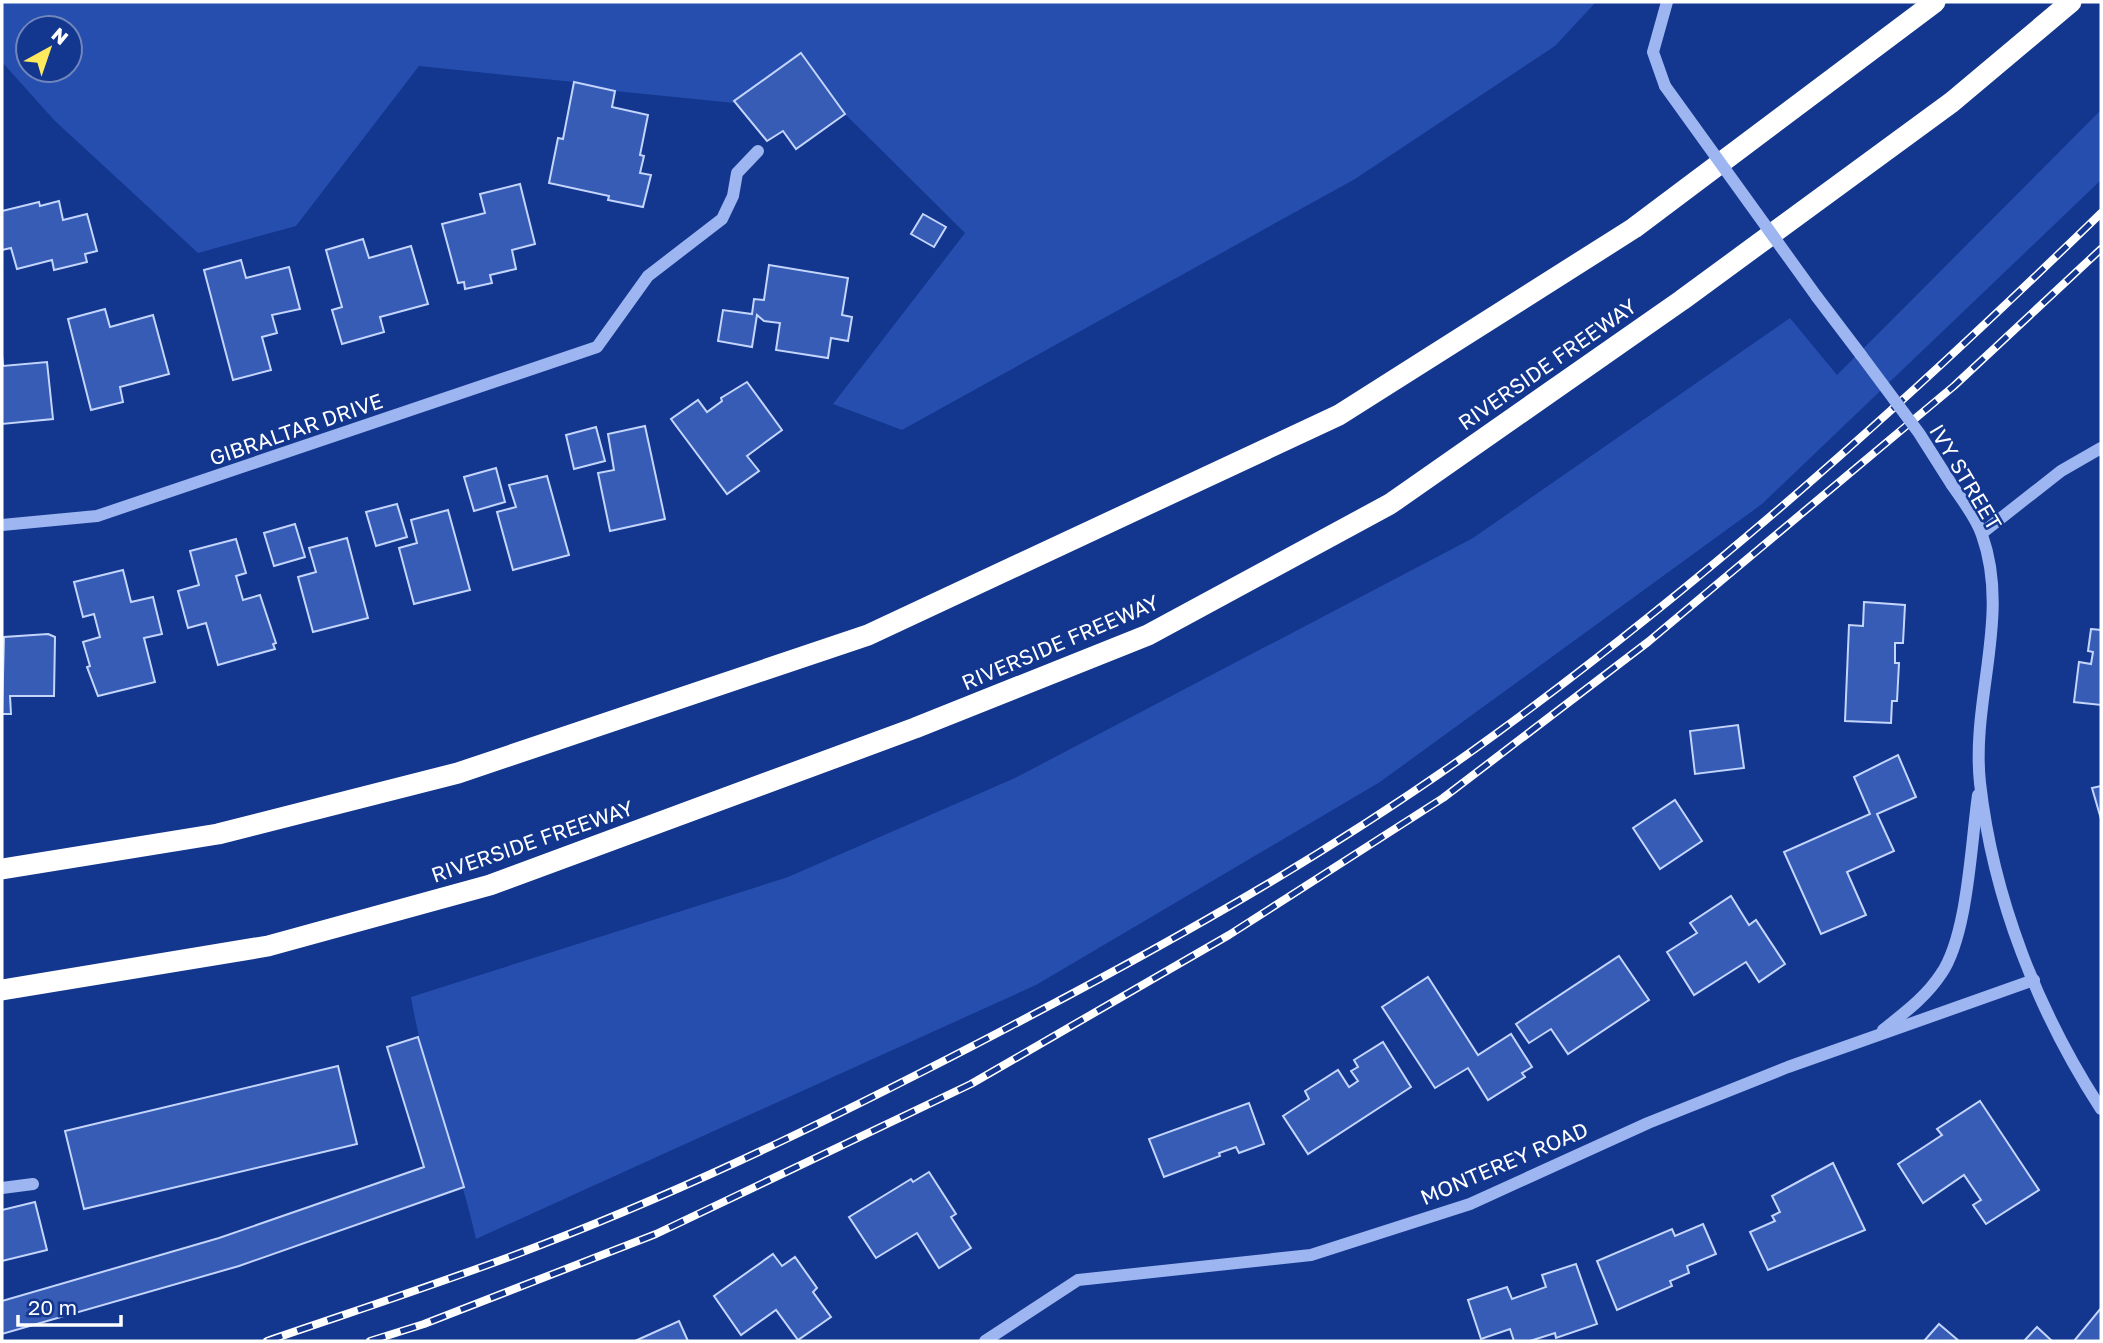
<svg xmlns="http://www.w3.org/2000/svg" width="2103" height="1343" viewBox="0 0 2103 1343" font-family="'Golos Text',sans-serif">
<rect width="100%" height="100%" fill="#13368e"/>
<g fill="#254eae" fill-rule="evenodd">
<path d="M2 2H1596L1555 46 1355 179 902 430 833 404 965 233 845 114 615 91 574 82 419 66 296 226 198 253 54 120 2 62ZM28 28H70V70H28Z"/>
<path d="M2101 110V180L1762 504 1380 782 1036 985 476 1239C458 1158 425 1080 411 997L788 877 1015 778 1473 538 1790 318 1837 375Z"/>
</g>
<g fill="#365cb6" stroke="#c4d5fc" stroke-width="2">
<path d="M801 53 845 114 796 149 783 131 767 141 734 101Z"/>
<path d="M574 82 615 91 612 107 648 115 640 155 644 156 640 173 651 175 643 207 608 200 609 196 549 183 558 138 563 139Z"/>
<path d="M520 184 535 244 512 250 516 269 490 275 492 283 465 289 464 282 458 283 442 224 485 213 480 194Z"/>
<path d="M59 201 63 220 87 214 97 251 85 254 87 262 54 270 52 260 17 269 11 248 2 250V211L39 202 40 206Z"/>
<path d="M923 214 946 227 934 247 911 234Z"/>
<path d="M363 239 369 258 411 246 428 304 380 317 384 332 342 344 332 310 342 307 326 250Z"/>
<path d="M241 260 246 278 289 267 300 309 272 315 277 333 262 337 271 370 233 380 204 270Z"/>
<path d="M769 265 848 278 842 315 852 317 848 341 831 338 828 358 776 350 780 323 764 321 757 315 752 347 718 341 723 310 752 314 754 299 764 300Z"/>
<path d="M105 309 110 327 153 315 169 374 120 387 123 402 91 410 68 319Z"/>
<path d="M2 355 3 366 47 362 53 419 2 424Z"/>
<path d="M747 382 782 430 747 456 759 471 727 494 671 419 698 400 707 412 722 401 721 398Z"/>
<path d="M645 426 665 519 610 531 598 473 614 470 608 434Z"/>
<path d="M596 427 605 461 574 469 566 435Z"/>
<path d="M496 468 505 502 474 511 464 477Z"/>
<path d="M547 476 569 555 513 570 497 512 516 507 509 485Z"/>
<path d="M397 504 407 537 376 546 366 512Z"/>
<path d="M448 510 470 590 414 604 399 548 417 543 411 520Z"/>
<path d="M295 524 305 557 274 566 264 533Z"/>
<path d="M347 538 368 618 313 632 298 577 316 572 309 548Z"/>
<path d="M236 539 246 573 236 576 243 600 260 595 276 643 273 644 275 649 218 665 206 623 188 628 178 591 199 585 190 551Z"/>
<path d="M123 570 131 602 153 597 162 634 144 638 155 682 98 696 87 667 90 666 83 642 100 637 94 614 83 617 74 582Z"/>
<path d="M1864 602 1905 605 1903 643H1895V663H1899L1897 701H1892L1891 723 1845 721 1849 625 1863 626Z"/>
<path d="M2091 629 2101 630V705L2074 702 2079 662 2091 664 2093 652 2088 651Z"/>
<path d="M48 634 55 637 54 696H10L11 714H2L4 637Z"/>
<path d="M1738 725 1744 768 1695 774 1690 731Z"/>
<path d="M1898 755 1916 797 1877 814 1894 851 1847 872 1866 915 1821 934 1784 852 1870 814 1854 777Z"/>
<path d="M2101 786V819L2092 788Z"/>
<path d="M1675 800 1702 841 1660 869 1633 828Z"/>
<path d="M1731 896 1749 925 1756 920 1785 964 1759 982 1746 962 1694 995 1667 952 1697 933 1690 923Z"/>
<path d="M1619 956 1649 1000 1568 1054 1551 1029 1529 1043 1516 1024Z"/>
<path d="M1428 977 1478 1055 1511 1034 1532 1067 1522 1073 1525 1077 1488 1100 1468 1068 1435 1088 1382 1007Z"/>
<path d="M418 1037 464 1187 239 1266 2 1334V1301L219 1238 424 1167 387 1047Z"/>
<path d="M1383 1042 1411 1087 1308 1154 1283 1116 1309 1099 1305 1091 1338 1070 1349 1087 1358 1081 1351 1071 1358 1067 1354 1060Z"/>
<path d="M338 1066 357 1144 84 1209 65 1131Z"/>
<path d="M1980 1101 2039 1190 1986 1224 1973 1205 1981 1200 1964 1175 1923 1203 1898 1164 1942 1135 1937 1129Z"/>
<path d="M1249 1103 1264 1144 1239 1153 1236 1147 1219 1153 1220 1156 1164 1177 1149 1139Z"/>
<path d="M1833 1163 1865 1230 1768 1270 1750 1232 1775 1221 1772 1216 1780 1212 1772 1196Z"/>
<path d="M929 1172 956 1214 951 1217 971 1248 939 1268 917 1233 876 1258 849 1217 911 1179 913 1182Z"/>
<path d="M35 1202 47 1250 2 1261V1210Z"/>
<path d="M1703 1224 1716 1254 1687 1266 1689 1273 1670 1281 1672 1286 1617 1310 1597 1261 1672 1229 1675 1236Z"/>
<path d="M773 1254 782 1266 795 1257 817 1288 813 1292 831 1317 798 1340 776 1310 741 1335 714 1296Z"/>
<path d="M1576 1264 1597 1324 1556 1338 1555 1333 1530 1341H1514L1510 1329 1481 1339 1468 1300 1507 1287 1512 1299 1546 1287 1542 1275Z"/>
<path d="M2101 1308V1341H2074Z"/>
<path d="M679 1321 688 1341H635Z"/>
<path d="M1939 1324 1959 1341H1924Z"/>
<path d="M2037 1327 2052 1341H2024Z"/>
</g>
<g fill="none" stroke-linecap="round" stroke-linejoin="round">
<g stroke="#9db6f1" stroke-width="12">
<path d="M1665 86 1653 52 1667 2"/>
<path d="M1817 297 1861 355"/>
<path d="M1952 485C1962 500 1976 517 1982 535 2011 616 1971 699 1980 783 1993 898 2038 1012 2101 1109"/>
<path d="M2 525 97 516 597 347 648 276 722 219 733 196 737 173 758 151"/>
<path d="M1982 533 2061 471 2101 448"/>
<path d="M1883 1030C1904 1013 1926 997 1941 974 1968 935 1971 843 1978 795"/>
<path d="M2 1188 33 1184"/>
<path d="M985 1341 1078 1280 1311 1255 1470 1204 1648 1123 1788 1067 2034 980"/>
</g>
<g stroke="#fff" stroke-width="21">
<path d="M2 869 218 834 458 773 868 635 1339 415 1634 228 1935 2"/>
<path d="M2 990 268 946 490 885 915 728 1148 635 1390 504 1682 300 1952 102 2071 2"/>
</g>
<g stroke="#fff" stroke-width="8">
<g id="rail">
<path d="M267 1341C360 1309 454 1279 546 1243 705 1182 860 1105 1011 1026 1179 938 1344 845 1497 733 1712 576 1911 398 2101 213"/>
<path d="M370 1341 424 1324 656 1234 971 1084 1229 935 1443 798 1648 642 1954 386 2101 249"/>
</g>
</g>
<use href="#rail" stroke="#13368e" stroke-width="5" stroke-dasharray="16" stroke-linecap="butt"/>
<g stroke="#9db6f1" stroke-width="12">
<path d="M1665 86 1817 297"/>
<path d="M1861 355 1919 433 1952 485"/>
</g>
</g>
<g text-anchor="middle" dominant-baseline="central" stroke-width="5" stroke-linejoin="round" paint-order="stroke">
<g font-size="21" fill="#fff" stroke="#13368e">
<text transform="translate(1547 364) rotate(-35)">RIVERSIDE FREEWAY</text>
<text transform="translate(296 429) rotate(-19)">GIBRALTAR DRIVE</text>
<text transform="translate(1966 477) rotate(59)">IVY STREET</text>
<text transform="translate(1060 642) rotate(-23)">RIVERSIDE FREEWAY</text>
<text transform="translate(532 841) rotate(-19)">RIVERSIDE FREEWAY</text>
<text transform="translate(1504 1163) rotate(-23)">MONTEREY ROAD</text>
</g>
</g>
<rect width="2103" height="1343" fill="none" stroke="#ffffff" stroke-width="7"/>
<g transform="translate(49 49) rotate(40)"><circle r="33" fill="#13368e" stroke="#7186bb" stroke-width="2"/>
<path d="M0-5L12 26L0 18L-12 26Z" fill="#ffe95d"/>
<text y="-10" font-size="19" font-weight="bold" text-anchor="middle" fill="#ffffff">N</text>
</g>
<path d="M18 1315v10h103v-10" fill="none" stroke="#ffffff" stroke-width="3.5"/>
<text x="28" y="1315" font-size="21" fill="#ffffff" stroke="#13368e" stroke-width="5" paint-order="stroke">20 m</text>
</svg>
